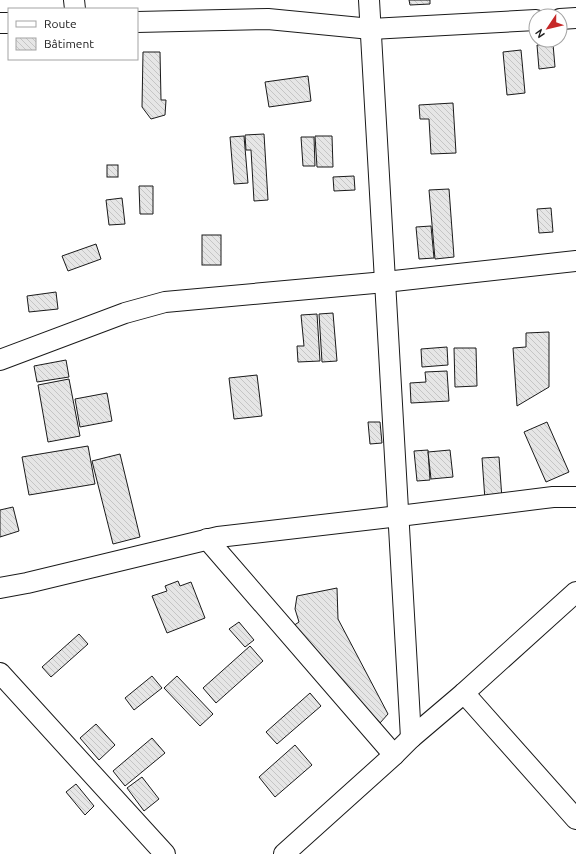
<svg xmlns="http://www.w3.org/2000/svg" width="576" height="854" viewBox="0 0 576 854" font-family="Ubuntu,sans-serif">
<defs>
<pattern id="building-back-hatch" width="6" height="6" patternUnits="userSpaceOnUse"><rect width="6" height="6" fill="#e6e6e6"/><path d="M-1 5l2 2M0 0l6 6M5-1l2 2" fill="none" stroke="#c5c5c5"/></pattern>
</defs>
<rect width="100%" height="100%" fill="#fff"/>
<g fill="url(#building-back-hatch)" stroke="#1a1a1a">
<path d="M409 0H430V4L410 5Z"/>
<path d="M553 44 555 67 539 69 537 45Z"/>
<path d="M521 50 525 93 507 95 503 52Z"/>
<path d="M143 52H160L161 100H166L165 115 151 119 142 107Z"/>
<path d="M308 76 311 101 269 107 265 82Z"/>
<path d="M453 103 456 153 431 154 429 119H420L419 105Z"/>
<path d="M264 134 268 200 254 201 251 150H246L245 135Z"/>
<path d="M244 136 248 183 234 184 230 137Z"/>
<path d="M315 136H332L333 167H317Z"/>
<path d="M301 137H314L315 166H303Z"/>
<rect x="107" y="165" width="11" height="12"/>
<path d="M354 176 355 190 334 191 333 177Z"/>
<path d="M139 186H153V214H140Z"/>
<path d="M449 189 454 257 435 259 429 190Z"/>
<path d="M122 198 125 224 109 225 106 200Z"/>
<path d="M551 208 553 232 539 233 537 209Z"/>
<path d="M431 226 434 258 419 259 416 227Z"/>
<rect x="202" y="235" width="19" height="30"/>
<path d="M96 244 101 259 68 271 62 256Z"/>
<path d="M56 292 58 309 29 312 27 296Z"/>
<path d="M333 313 337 361 322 362 319 314Z"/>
<path d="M317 314 320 361 298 362 297 346H304L301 315Z"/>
<path d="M549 332V387L517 406 513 348 526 347V333Z"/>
<path d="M447 347 448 365 422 367 421 349Z"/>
<path d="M454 348H476L477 386 455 387Z"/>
<path d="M66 360 69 377 37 382 34 366Z"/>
<path d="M447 371 449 401 411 403 410 383 426 382 425 372Z"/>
<path d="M257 375 262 416 234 419 229 378Z"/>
<path d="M69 379 80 436 48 442 38 385Z"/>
<path d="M107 393 112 421 80 427 75 399Z"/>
<path d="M368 422H380L382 443 370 444Z"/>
<path d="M547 422 569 472 546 482 524 432Z"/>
<path d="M88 446 95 484 29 495 22 457Z"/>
<path d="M428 450 430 480 417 481 414 451Z"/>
<path d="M450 450 453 477 431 479 428 452Z"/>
<path d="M120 454 140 537 113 544 92 461Z"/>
<path d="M499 457 502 499 485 500 482 458Z"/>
<path d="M13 507 19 531 0 537V510Z"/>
<path d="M178 581 180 586 191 582 205 618 167 633 152 596 167 591 165 586Z"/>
<path d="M337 588 338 619 388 714 380 723 293 626 299 622 295 609 297 596Z"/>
<path d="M239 622 254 640 245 647 229 629Z"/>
<path d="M79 634 88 644 51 677 42 667Z"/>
<path d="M250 646 263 661 216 703 203 688Z"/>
<path d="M152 676 162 688 134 710 125 698Z"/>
<path d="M177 676 213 714 200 726 164 688Z"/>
<path d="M310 693 321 706 277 744 266 732Z"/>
<path d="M96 724 115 745 99 760 80 738Z"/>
<path d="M152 738 165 753 125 786 113 771Z"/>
<path d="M295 745 312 765 275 797 259 777Z"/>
<path d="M142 777 159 799 144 811 127 788Z"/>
<path d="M76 784 94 806 85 815 66 792Z"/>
</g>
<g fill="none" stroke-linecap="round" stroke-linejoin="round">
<g stroke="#1a1a1a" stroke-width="22">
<g id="street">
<path d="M74 0 75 9"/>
<path d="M369 0 411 738"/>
<path d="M560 19 576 18"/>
<path d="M137 22 268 19 371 29 536 20"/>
<path d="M0 23H9"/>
<path d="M0 360 125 313 165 302 385 282 576 261"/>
<path d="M207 539 394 755"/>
<path d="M0 588 27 583 218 537 399 516 553 497H576"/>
<path d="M0 673 165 854"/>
<path d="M464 693 576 819"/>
<path d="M284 854 394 755 411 738 464 693 576 592"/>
</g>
</g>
<use href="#street" stroke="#fff" stroke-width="20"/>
</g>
<rect x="8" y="8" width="130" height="52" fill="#ffffff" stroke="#a3a3a3"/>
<rect x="16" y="21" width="20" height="6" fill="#ffffff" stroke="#a3a3a3"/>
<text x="44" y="28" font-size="12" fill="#1a1a1a">Route</text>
<rect x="16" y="38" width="20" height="12" fill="url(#building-back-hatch)" stroke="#a3a3a3"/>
<text x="44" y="48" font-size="12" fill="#1a1a1a">Bâtiment</text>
<g transform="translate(548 28) rotate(235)"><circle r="19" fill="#ffffff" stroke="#a3a3a3"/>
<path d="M0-3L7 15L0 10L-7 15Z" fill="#c62828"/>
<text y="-6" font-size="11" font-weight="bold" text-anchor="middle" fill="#1a1a1a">N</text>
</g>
</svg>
